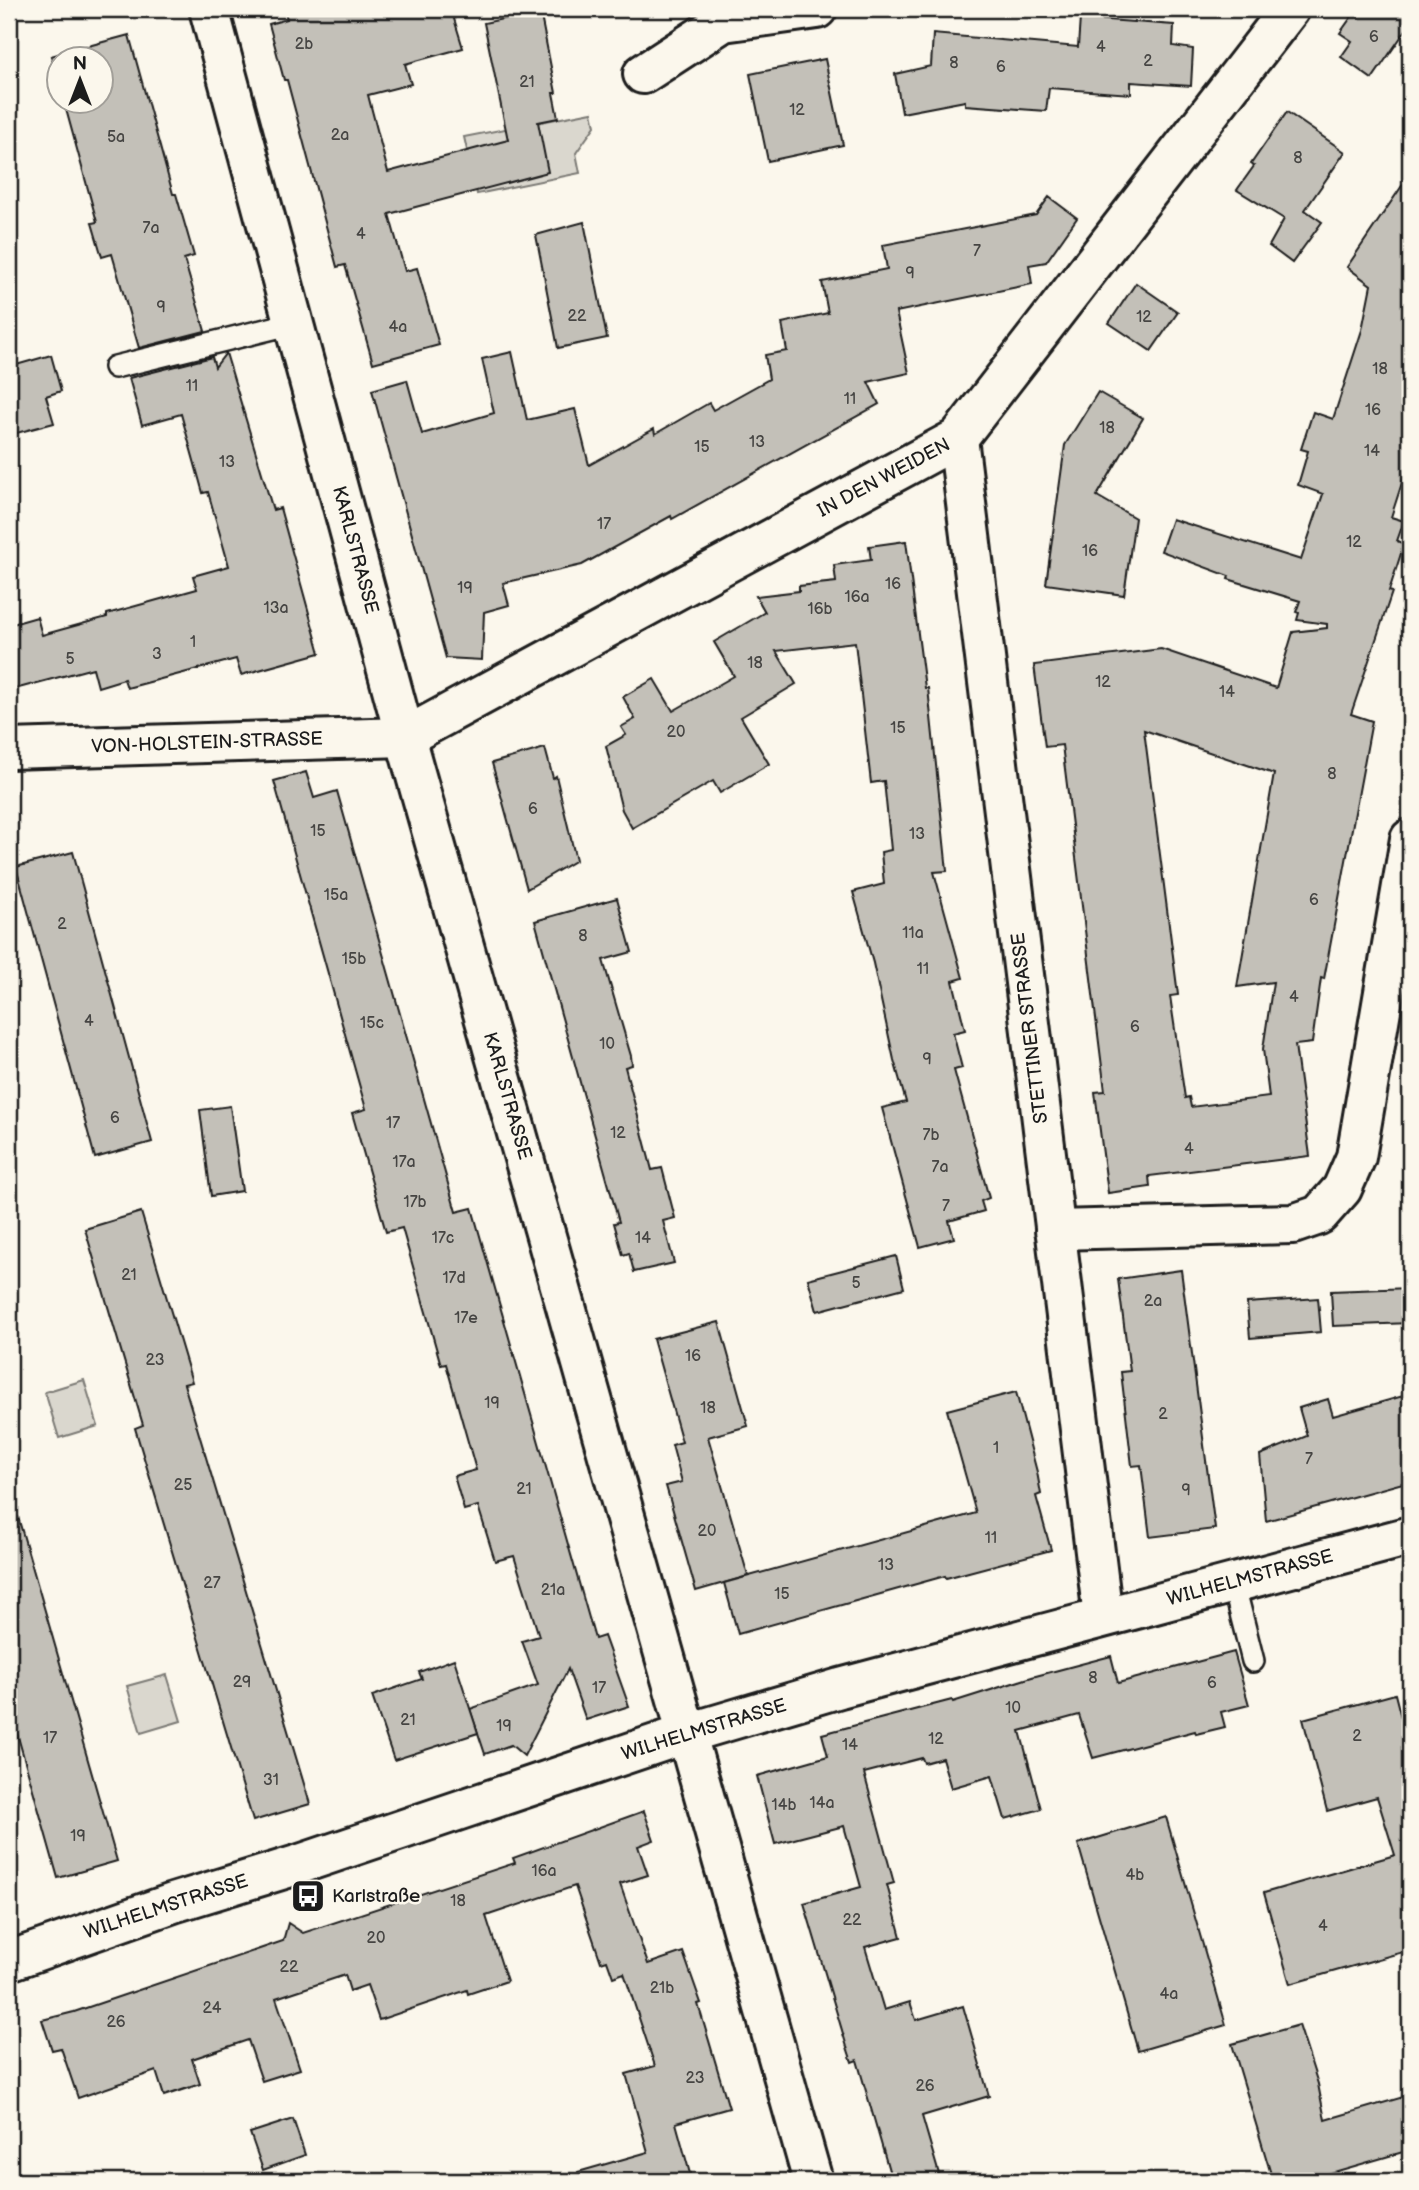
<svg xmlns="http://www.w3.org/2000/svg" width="1419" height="2190" viewBox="0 0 1419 2190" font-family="'Balsamiq Sans',sans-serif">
<rect width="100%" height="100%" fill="#fbf7ec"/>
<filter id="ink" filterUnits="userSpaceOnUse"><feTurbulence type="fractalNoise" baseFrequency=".0143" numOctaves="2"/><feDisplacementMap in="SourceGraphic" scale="14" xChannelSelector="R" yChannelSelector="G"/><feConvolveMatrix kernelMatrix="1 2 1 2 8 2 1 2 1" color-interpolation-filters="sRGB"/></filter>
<g filter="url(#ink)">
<g fill="#dad7ce" stroke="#7b7a75" stroke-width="2">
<path d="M592 112 595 126 576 153 580 173 477 194 464 137Z"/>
<path d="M84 1380 98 1426 59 1438 45 1392Z"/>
<path d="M167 1675 181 1721 141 1733 127 1686Z"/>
</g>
<g fill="#c3c0b8" stroke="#1c1c1c" stroke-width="2" fill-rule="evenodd">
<path d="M284 9H451L463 48 405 64 411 84 368 95 388 172 508 140 484 23 540 11 556 93H553L558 118 538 122 548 172 389 214 405 271 417 268 439 345 373 363 345 265 337 267 287 80H284L269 24 287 19Z"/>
<path d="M1357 9H1410V24L1372 79 1341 57 1352 41 1340 33Z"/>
<path d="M1080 18 1174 25 1173 46 1193 49 1191 86 1131 82V94L1049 88 1046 111 965 105V101L902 113 895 74 931 66 933 34 1078 47Z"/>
<path d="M129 35 173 194H176L194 256 184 259 205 331 139 348 112 254 102 257 92 223 97 222 64 102H102V60H60V85L51 56Z"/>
<path d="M825 59 843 145 768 161 750 74Z"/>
<path d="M1287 112 1345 152 1305 210 1322 222 1292 263 1269 246 1284 219 1237 190 1254 166 1251 164Z"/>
<path d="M1410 174V458L1391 517 1404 521 1397 541 1404 544 1389 591 1392 592 1351 714 1372 721 1324 979 1321 978 1312 1043 1295 1045 1310 1156 1149 1176 1150 1187 1108 1193 1095 1092 1105 1091 1062 745 1045 747 1034 665 1161 649 1276 688 1293 632 1327 628V624L1297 620 1299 613 1296 612 1300 601 1228 579 1229 576 1161 551 1172 519 1301 560 1323 494 1298 485 1308 451 1301 449 1313 412 1333 419 1362 330 1371 285 1347 267ZM1144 730 1274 774 1237 987 1273 982 1263 1049 1269 1097 1191 1107 1189 1097 1185 1098 1170 996 1178 995Z"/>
<path d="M1049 197 1077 218 1046 262 1029 265 1032 284 896 312 909 373 868 382 879 404 672 519 671 516 582 565 503 583 509 605 484 612 482 660 446 658 372 390 407 380 422 434 494 413 482 359 512 352 527 420 575 409 589 465 654 429 655 434 709 403 713 410 769 379 765 355 787 351 782 323 828 313 822 282 887 269 883 245 1036 215Z"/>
<path d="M584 222 607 338 558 348 536 235Z"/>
<path d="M1136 283 1178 312 1151 351 1109 323Z"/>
<path d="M226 353 273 510 280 508 320 653 241 675 236 659 127 688 124 679 98 687 93 668 15 689 14 683 9 685V625L37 617 42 635 107 617V614L197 589 193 576 229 566 208 492 203 493 181 414 142 425 129 378 212 357 215 367Z"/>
<path d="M51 355 61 391 46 396 54 423 9 435V367Z"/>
<path d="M1098 392 1143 418 1097 496 1135 518 1124 595 1046 584 1065 445Z"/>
<path d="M906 541 925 688H928L947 871 934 872 963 978 953 981 965 1030 953 1033 962 1068 954 1070 989 1198 981 1201 984 1211 949 1221 954 1238 920 1247 882 1108 906 1102 894 1060 873 963 853 892 884 884 881 852 891 850 884 781 871 783 855 642 776 651 796 684 741 717 769 764 720 793 713 781 632 828 622 810 606 746 626 735 621 727 635 719 623 697 654 679 673 711 734 676 714 642 765 612 756 596 799 591V586L836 582 834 565 871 560 869 546Z"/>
<path d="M545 748 553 778 556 776 576 860 527 889 492 763Z"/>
<path d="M306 772 314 798 337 791 456 1212 472 1208 595 1639 604 1636 629 1706 586 1720 568 1669 524 1756 511 1745 485 1754 470 1709 538 1685 522 1641 539 1636 514 1556 495 1561 478 1506 464 1510 454 1476 476 1470 446 1364 441 1365 402 1228 386 1232 352 1113 366 1109 274 781Z"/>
<path d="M73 852 152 1142 95 1158 16 867Z"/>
<path d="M617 898 632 952 603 960 631 1056 632 1065 625 1067 652 1170 662 1168 675 1218 663 1221 674 1263 634 1272 629 1253 623 1255 614 1223 619 1222 535 921Z"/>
<path d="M230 1106 242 1191 211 1196 200 1110Z"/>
<path d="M141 1212 192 1382 184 1384 310 1804 253 1821 135 1428 143 1425 85 1229Z"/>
<path d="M896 1256 904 1288 817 1311 808 1279Z"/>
<path d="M1181 1270 1215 1529 1150 1537 1141 1465 1132 1466 1121 1372 1130 1371 1118 1279Z"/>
<path d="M1410 1288V1323L1333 1326 1331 1291Z"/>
<path d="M1318 1298 1321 1332 1250 1338 1247 1303Z"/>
<path d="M719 1322 748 1426 708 1437 748 1576 696 1591 666 1486 682 1482 672 1445 682 1442 653 1339Z"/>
<path d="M1016 1392 1037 1472 1041 1494 1036 1496 1051 1550 946 1578 945 1576 738 1634 724 1583 976 1513 947 1410Z"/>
<path d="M1410 1394V1481L1266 1521 1260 1455 1307 1436 1299 1408 1328 1399 1333 1416Z"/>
<path d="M18 1517 117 1861 58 1878 9 1705V1518Z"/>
<path d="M1234 1652 1249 1705 1221 1712 1225 1727 1196 1734 1195 1731 1093 1758 1079 1715 1020 1731 1041 1809 1005 1819 992 1776 951 1788 942 1758 924 1763 922 1758 864 1773 894 1883 887 1885 901 1937 865 1947 884 2010 910 2002 916 2020 963 2006 989 2096 922 2116 941 2181H892L857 2060 852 2062 847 2047 804 1903 861 1887 844 1826 775 1844 757 1776 828 1756 822 1734 952 1700 953 1702 1032 1677 1111 1656 1118 1683Z"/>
<path d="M454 1659 478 1733 394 1760 372 1696 422 1679 419 1672Z"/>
<path d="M1395 1694 1410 1753V1950L1290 1984 1264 1893 1395 1855 1377 1797 1327 1811 1303 1719Z"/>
<path d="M644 1811 654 1840 638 1846 648 1875 620 1884 648 1964 683 1952 701 2003 698 2004 729 2108 676 2123 692 2181H579L578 2172 648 2152 626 2074 655 2066 624 1973 613 1977 607 1960 601 1962 575 1886 486 1916 507 1981 468 1994 467 1990 379 2020 367 1985 350 1991 345 1975 276 1998 300 2069 262 2081 248 2040 192 2059 200 2084 164 2096 156 2071 78 2098 61 2048 52 2050 42 2020 74 2012 283 1941 288 1923 303 1933 515 1863 513 1858Z"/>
<path d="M1166 1817 1226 2025 1138 2051 1078 1844Z"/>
<path d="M1299 2025 1318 2084 1325 2120 1410 2095V2150L1303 2181H1273L1232 2044Z"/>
<path d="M293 2119 305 2155 263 2170 250 2133Z"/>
</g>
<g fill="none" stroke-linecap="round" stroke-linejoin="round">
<g stroke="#1c1c1c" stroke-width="26">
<g id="service">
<path d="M115 367 294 323"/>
<path d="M1233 1582 1253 1661"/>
</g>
</g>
<g stroke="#1c1c1c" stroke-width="44">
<g id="minor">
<path d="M209 9 405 737 813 2181"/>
<path d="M643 74 723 22 817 9"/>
<path d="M958 438 1103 1617"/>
<path d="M9 749 405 737 958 438 1290 9"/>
<path d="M1055 1230 1293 1224 1319 1215 1342 1189 1356 1157 1410 839"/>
<path d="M9 1961 173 1903 297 1865 688 1733 840 1688 1410 1536"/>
</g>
</g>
<use href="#service" stroke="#fbf7ec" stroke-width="21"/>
<use href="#minor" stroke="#fbf7ec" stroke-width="38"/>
</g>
</g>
<defs>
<g id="bus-square" transform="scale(1.75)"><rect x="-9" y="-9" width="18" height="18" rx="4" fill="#1c1c1c" stroke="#fbf7ec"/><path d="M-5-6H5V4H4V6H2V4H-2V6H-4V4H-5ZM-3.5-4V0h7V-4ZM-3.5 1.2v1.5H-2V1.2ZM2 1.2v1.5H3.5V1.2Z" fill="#fff"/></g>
</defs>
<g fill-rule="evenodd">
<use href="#bus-square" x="308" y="1896"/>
</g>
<g text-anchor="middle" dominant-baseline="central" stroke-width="5" stroke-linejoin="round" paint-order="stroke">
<g font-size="16" fill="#464543">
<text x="1374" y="37">6</text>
<text x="304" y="44">2b</text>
<text x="1101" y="47">4</text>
<text x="1148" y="61">2</text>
<text x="954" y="63">8</text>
<text x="1001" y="67">6</text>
<text x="527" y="82">21</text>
<text x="797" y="110">12</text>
<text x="340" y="135">2a</text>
<text x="116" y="137">5a</text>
<text x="1298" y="158">8</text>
<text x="151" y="228">7a</text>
<text x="361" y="234">4</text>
<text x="977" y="251">7</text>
<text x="910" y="273">9</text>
<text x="161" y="307">9</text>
<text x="577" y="316">22</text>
<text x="1144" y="317">12</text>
<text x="398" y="327">4a</text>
<text x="1380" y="369">18</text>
<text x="192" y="386">11</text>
<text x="850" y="399">11</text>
<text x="1373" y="410">16</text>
<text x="1107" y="428">18</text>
<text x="757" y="442">13</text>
<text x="702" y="447">15</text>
<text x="1372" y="451">14</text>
<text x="227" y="462">13</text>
<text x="604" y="524">17</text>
<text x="1354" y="542">12</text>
<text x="1090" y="551">16</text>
<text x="893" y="584">16</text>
<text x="465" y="588">19</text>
<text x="857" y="597">16a</text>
<text x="276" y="608">13a</text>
<text x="820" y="609">16b</text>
<text x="193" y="642">1</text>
<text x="157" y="654">3</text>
<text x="70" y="659">5</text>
<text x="755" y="663">18</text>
<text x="1103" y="682">12</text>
<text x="1227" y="692">14</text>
<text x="898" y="728">15</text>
<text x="676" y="732">20</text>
<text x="1332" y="774">8</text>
<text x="533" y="809">6</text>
<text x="318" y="831">15</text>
<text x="917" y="834">13</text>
<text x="336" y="895">15a</text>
<text x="1314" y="900">6</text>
<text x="62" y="924">2</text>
<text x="913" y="933">11a</text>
<text x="583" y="936">8</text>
<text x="354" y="959">15b</text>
<text x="923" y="969">11</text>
<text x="1294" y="997">4</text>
<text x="89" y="1021">4</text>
<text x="372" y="1023">15c</text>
<text x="1135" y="1027">6</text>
<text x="607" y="1044">10</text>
<text x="927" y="1059">9</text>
<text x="115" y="1118">6</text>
<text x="393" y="1123">17</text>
<text x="618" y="1133">12</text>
<text x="931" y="1135">7b</text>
<text x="1189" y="1149">4</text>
<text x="404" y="1162">17a</text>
<text x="940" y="1167">7a</text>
<text x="415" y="1202">17b</text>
<text x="946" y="1206">7</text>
<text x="443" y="1238">17c</text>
<text x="643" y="1238">14</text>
<text x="129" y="1275">21</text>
<text x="454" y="1278">17d</text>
<text x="856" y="1283">5</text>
<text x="1153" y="1301">2a</text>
<text x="466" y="1318">17e</text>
<text x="693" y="1356">16</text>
<text x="155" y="1360">23</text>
<text x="492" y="1403">19</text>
<text x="708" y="1408">18</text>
<text x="1163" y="1414">2</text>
<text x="996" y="1448">1</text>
<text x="1309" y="1459">7</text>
<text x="183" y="1485">25</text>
<text x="524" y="1489">21</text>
<text x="1186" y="1490">9</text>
<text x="707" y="1531">20</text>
<text x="991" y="1538">11</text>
<text x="886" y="1565">13</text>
<text x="212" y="1583">27</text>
<text x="553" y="1590">21a</text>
<text x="782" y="1594">15</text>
<text x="1093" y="1678">8</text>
<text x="242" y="1682">29</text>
<text x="1212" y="1683">6</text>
<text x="599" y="1688">17</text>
<text x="1013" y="1708">10</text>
<text x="408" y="1720">21</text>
<text x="504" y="1726">19</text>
<text x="1357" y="1736">2</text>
<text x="50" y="1738">17</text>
<text x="936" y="1739">12</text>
<text x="850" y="1745">14</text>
<text x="271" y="1780">31</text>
<text x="822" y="1803">14a</text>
<text x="784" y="1805">14b</text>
<text x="78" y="1836">19</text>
<text x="544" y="1871">16a</text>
<text x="1135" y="1875">4b</text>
<text x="458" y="1901">18</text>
<text x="852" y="1920">22</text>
<text x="1323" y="1926">4</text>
<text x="376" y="1938">20</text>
<text x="289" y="1967">22</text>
<text x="662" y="1988">21b</text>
<text x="1169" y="1994">4a</text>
<text x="212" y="2008">24</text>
<text x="116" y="2022">26</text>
<text x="695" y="2078">23</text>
<text x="925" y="2086">26</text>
</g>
<g font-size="19" fill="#1c1c1c" stroke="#fbf7ec">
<text transform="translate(884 478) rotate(-28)">IN DEN WEIDEN</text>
<text transform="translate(355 550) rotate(75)">KARLSTRASSE</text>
<text transform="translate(207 743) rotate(-2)">VON-HOLSTEIN-STRASSE</text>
<text transform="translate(1030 1028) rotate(-97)">STETTINER STRASSE</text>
<text transform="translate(507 1096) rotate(74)">KARLSTRASSE</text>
<text transform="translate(1250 1578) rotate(-15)">WILHELMSTRASSE</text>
<text transform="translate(704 1730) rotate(-17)">WILHELMSTRASSE</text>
<text transform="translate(166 1907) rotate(-18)">WILHELMSTRASSE</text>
</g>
<g font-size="19" fill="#1c1c1c" stroke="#fbf7ec" text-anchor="start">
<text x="332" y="1896">Karlstraße</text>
</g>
</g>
<rect width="1419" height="2190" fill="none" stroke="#fbf7ec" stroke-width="35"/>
<rect x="18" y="18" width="1384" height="2155" fill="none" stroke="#1c1c1c" stroke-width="2.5" filter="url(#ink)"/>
<g transform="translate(80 80)"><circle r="33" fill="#fbf7ec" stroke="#a29f99" stroke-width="2"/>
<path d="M0-5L12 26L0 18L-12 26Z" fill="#1c1c1c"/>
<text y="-10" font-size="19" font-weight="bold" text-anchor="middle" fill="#1c1c1c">N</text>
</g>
</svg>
